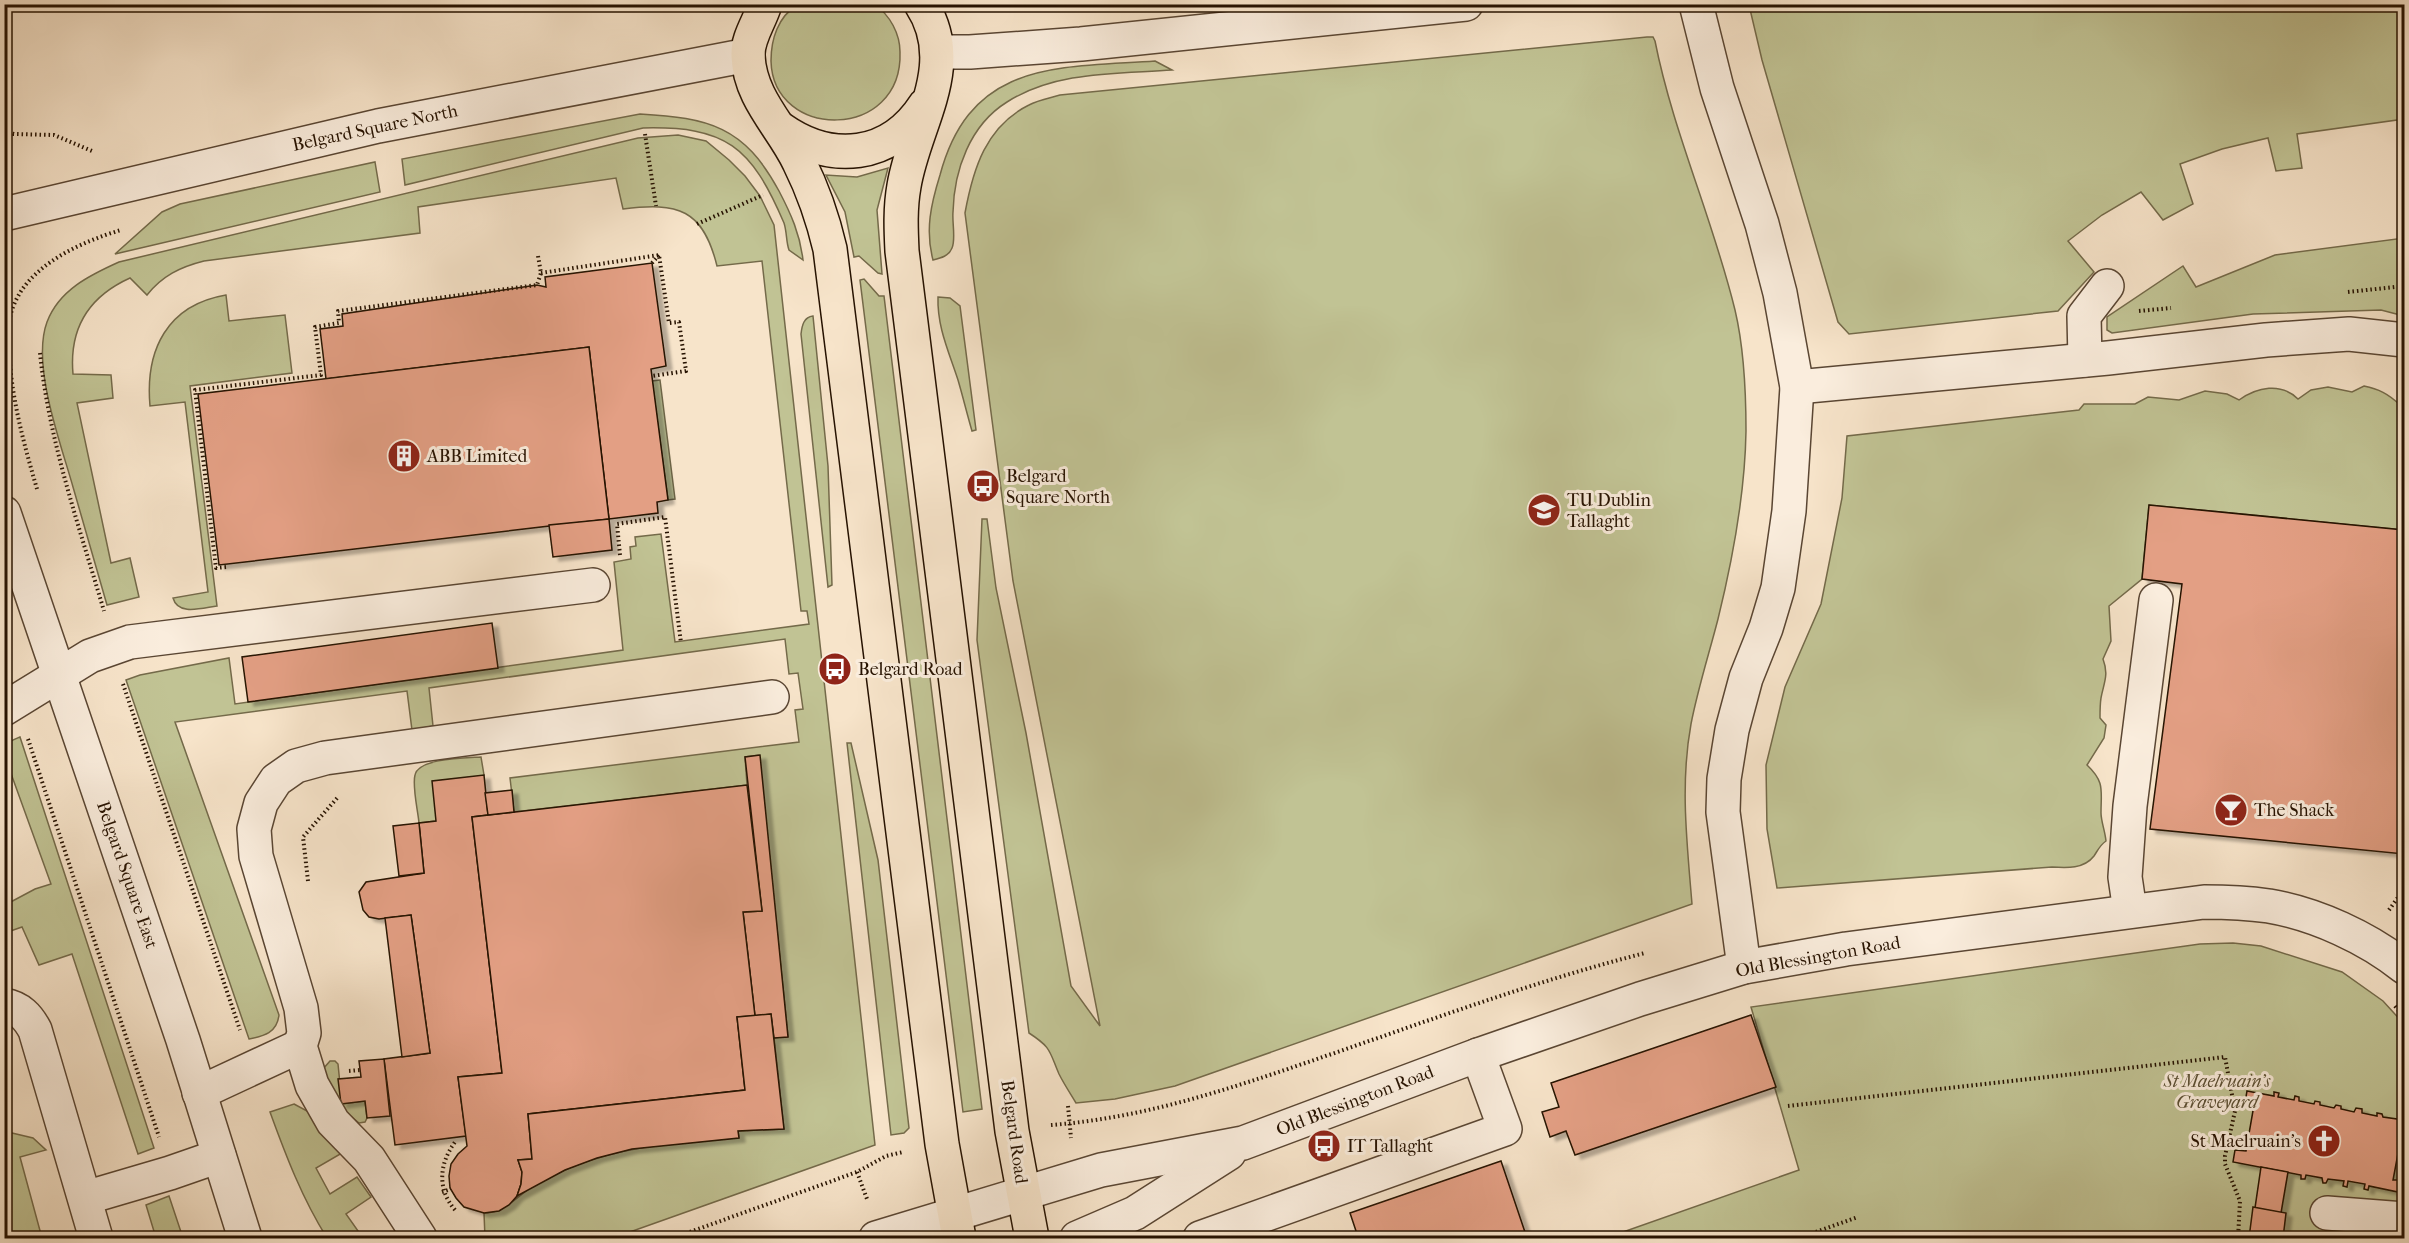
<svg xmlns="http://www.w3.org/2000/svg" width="2409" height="1243" viewBox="0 0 2409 1243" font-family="'IM FELL French Canon',serif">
<defs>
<filter id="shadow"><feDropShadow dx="6" dy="4" stdDeviation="1.5" flood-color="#0004"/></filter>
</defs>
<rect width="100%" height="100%" fill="#f7e4ca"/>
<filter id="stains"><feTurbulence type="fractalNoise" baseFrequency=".00333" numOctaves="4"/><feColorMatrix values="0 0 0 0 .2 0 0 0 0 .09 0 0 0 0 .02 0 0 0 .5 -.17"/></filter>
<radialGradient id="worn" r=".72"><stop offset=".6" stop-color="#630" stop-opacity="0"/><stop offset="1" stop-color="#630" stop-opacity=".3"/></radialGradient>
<g fill="#c1c394" stroke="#746a4a" stroke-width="1.5">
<path d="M797 5H875C890 15 900 34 900 52 903 141 773 141 771 61 771 39 778 17 797 5Z"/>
<path d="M1749 5H2404V119L2297 134 2302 168 2276 171 2268 138 2222 149 2180 164 2193 204 2163 220 2141 192 2102 215 2068 241 2094 272 2058 311 1849 334 1838 322 1762 60Z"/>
<path d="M1647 37H1653L1655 41C1673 132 1713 219 1735 310 1744 348 1746 391 1746 431 1745 494 1733 558 1718 619 1709 654 1698 688 1691 724 1680 784 1687 843 1692 904L1175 1086 1115 1099 1076 1103C1070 1093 1064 1084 1059 1074 1049 1051 1052 1048 1029 1033L977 640 982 519H987L996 588 1026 733 1071 986 1100 1026 1013 581 965 213C973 169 986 126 1029 105 1038 100 1050 98 1060 95Z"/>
<path d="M1155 61 1172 70C1116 74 1056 71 1007 102 970 125 954 170 953 212 952 223 956 239 952 248 949 256 941 258 933 260 925 230 931 204 940 175 971 60 1057 68 1155 61Z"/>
<path d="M640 114C709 118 744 126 779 191 791 214 800 234 803 260L789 250C786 242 787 232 784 223 751 146 726 126 643 128L405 185 402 159Z"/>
<path d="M678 135 706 141 729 160 745 176 760 196 774 225 875 1145 613 1238H485L484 1213C506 1213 517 1195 535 1185 555 1174 576 1164 598 1158 643 1144 692 1142 739 1137L738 1131 784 1129 774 1038 788 1036 759 755 745 757 747 785 514 812 510 778 799 742 795 710 803 709 798 673 789 674 785 639 429 688 433 726 412 730 407 691 175 722 279 1015C277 1033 264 1036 249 1039L126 680 140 675 229 658 235 704 623 650 614 562 631 559 630 547 636 546 635 537 661 534 675 642 809 624 807 611H801L762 261 717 266C703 209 678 202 623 209L616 178 418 207 420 233 204 261C180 267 162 276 147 295L130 278C88 297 69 329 73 374L111 375 113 398 77 403 111 563 130 558 139 597 107 605C96 566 84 526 73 487 61 444 31 365 47 322 59 290 90 275 119 262L638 138Z"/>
<path d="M375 162 380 192 115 254 162 212 180 204Z"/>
<path d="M888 168 877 210 882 274 878 273 859 256 854 257 845 212 826 175 857 177Z"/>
<path d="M2404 238V316L2381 310 2253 314 2112 333 2107 330V317L2183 266 2196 287 2275 255Z"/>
<path d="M864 279 879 296H884L982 1109 963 1112 860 280Z"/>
<path d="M226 295 229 321 285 315 292 373 190 386 217 606C202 608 178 616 173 598L208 592 185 402 150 406C145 350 167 305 226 295Z"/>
<path d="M938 297 950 298 960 306 976 430 972 431C967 414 963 397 958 380 949 352 937 327 938 297Z"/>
<path d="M813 316 828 466 832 585 828 587 801 334C802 325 804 317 813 316Z"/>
<path d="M660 380 675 499 668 500 652 381Z"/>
<path d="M2364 386C2379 389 2388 394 2399 404L2404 403V530L2149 505 2142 579 2109 606 2111 641 2103 659C2109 675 2104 682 2101 698 2100 704 2100 711 2100 718L2106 725 2104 738 2087 765C2105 782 2101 790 2101 813 2101 821 2105 831 2106 841 2100 845 2098 850 2094 856 2084 869 2067 868 2052 867L1777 888 1767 829 1766 765 1785 687 1821 604 1842 498 1847 436 2079 410 2084 404H2135L2148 397 2179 400 2205 391 2227 394 2239 400C2257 387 2281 382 2298 399L2311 390 2328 387 2352 392Z"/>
<path d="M20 737 154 1148 138 1154 72 954 39 965 22 927 5 933V905L35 889 51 884 5 757C4 743 8 742 20 737Z"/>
<path d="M847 743H851L878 860 909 1128 904 1133 891 1135Z"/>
<path d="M481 757 484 775 436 821 419 823C418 811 412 786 415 775 418 758 466 758 481 757Z"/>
<path d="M2233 943 2261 946 2342 972 2383 1001 2404 1024V1238H1606L1799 1170 1751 1007 2200 944Z"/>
<path d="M330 1061H335L338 1064 342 1104 365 1101 367 1118 365 1122 359 1123 336 1104 323 1069Z"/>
<path d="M294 1104 309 1112 342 1153 316 1168 330 1194 357 1177 371 1197 346 1214 363 1238H327C302 1198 286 1156 270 1112Z"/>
<path d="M12 1133 33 1138 46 1150 20 1157 42 1238H13L5 1205V1135Z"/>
<path d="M169 1196 183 1238H156L146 1205Z"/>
</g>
<g fill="#e39f84" stroke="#261201" stroke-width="1.5" filter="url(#shadow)">
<path d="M652 263 666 366 651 369 668 500 657 502 658 513 609 519 589 347 326 379 320 329 343 326 342 314 537 285 546 287 545 277Z"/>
<path d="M589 347 609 519 219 565 198 394Z"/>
<path d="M2149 505 2404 530V854L2150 829 2182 584 2142 579Z"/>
<path d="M609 519 612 550 553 557 549 525Z"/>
<path d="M492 623 498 668 248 702 242 657Z"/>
<path d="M760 755 788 1037 774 1038 771 1014 755 1016 743 912 762 911 745 757Z"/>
<path d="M484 775 488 815 472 817 502 1073 458 1077 466 1136 395 1145 384 1059 430 1053 411 915 379 919 369 917 363 910 359 892 366 882 424 873 419 823 436 821 432 781Z"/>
<path d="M747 785 762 911 743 912 755 1016 737 1017 745 1090 528 1114 532 1159 518 1160 522 1172 521 1184 517 1196 509 1205 499 1211 484 1213 464 1207 456 1198 450 1188 449 1176 451 1164 458 1154 467 1146 458 1077 502 1073 472 817Z"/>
<path d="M512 790 514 812 488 815 485 793Z"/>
<path d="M419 823 424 873 399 876 393 826Z"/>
<path d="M411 915 430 1053 402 1057 385 918Z"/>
<path d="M771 1014 784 1129 738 1131 739 1138 632 1149 597 1158 565 1170 517 1196 521 1184 522 1172 518 1160 532 1159 528 1114 745 1090 737 1017Z"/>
<path d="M1751 1015 1776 1087 1575 1155 1566 1131 1550 1137 1542 1112 1559 1107 1551 1083Z"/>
<path d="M384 1059 390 1116 367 1118 365 1101 341 1104 338 1079 361 1077 359 1061Z"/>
<path d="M2247 1091 2274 1096V1092L2279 1093 2278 1097 2294 1100 2295 1096 2299 1097V1101L2314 1104 2315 1101 2320 1102V1105L2334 1108 2336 1105 2341 1106V1109L2354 1112 2356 1108 2362 1109V1113L2377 1116V1113L2382 1114 2383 1117 2404 1120V1132H2402L2393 1180H2400L2398 1192 2369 1186 2368 1190 2364 1189 2365 1184 2348 1181 2347 1187 2343 1186 2344 1181 2328 1179 2326 1183H2323L2322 1178 2306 1175 2305 1179H2301V1175L2233 1162 2235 1150 2246 1151 2254 1105 2245 1103Z"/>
<path d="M1501 1161 1527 1238H1353L1358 1237 1350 1213Z"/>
<path d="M2261 1167 2288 1172 2281 1213 2255 1208Z"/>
<path d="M2253 1207 2286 1213 2283 1238H2249Z"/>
</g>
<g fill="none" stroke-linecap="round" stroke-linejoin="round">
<g stroke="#5a4633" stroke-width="36">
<g id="minor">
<path d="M1696 4 1717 88 1762 224 1780 293 1797 387 1789 511 1778 588 1766 628 1746 678 1732 730 1724 779 1723 812 1744 967"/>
<path d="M938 52H970L1081 44 1466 4"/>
<path d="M4 214 378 126 748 55"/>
<path d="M2085 360 2084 316 2107 286"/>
<path d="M1797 387 2108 358 2266 340 2349 334 2404 340"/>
<path d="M4 513 183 1040 245 1238"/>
<path d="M4 709 90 656 130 642 593 585"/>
<path d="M2130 911 2125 877 2130 806 2156 600"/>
<path d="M4 1005C20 1008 28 1017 35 1030L96 1238"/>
<path d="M199 1093 300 1046"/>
<path d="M85 1198 170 1173 219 1156"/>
<path d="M2327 1213 2404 1219"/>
<path d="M420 1238 369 1159 333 1122 312 1085 300 1046 304 1033 301 1008 256 856 254 829 261 803 276 780 296 766 325 758 772 697"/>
<path d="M876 1238 1101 1170 1243 1143 1478 1055 1640 999 1744 967 1846 949 2204 902C2226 902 2248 903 2269 906 2316 914 2368 938 2404 967"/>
<path d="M1077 1238 1135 1213 1229 1153"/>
<path d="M1200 1238 1505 1129 1478 1055"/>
</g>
</g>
<g stroke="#261201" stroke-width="36">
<g id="major">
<path d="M765 4C760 21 747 38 748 56 750 99 782 126 799 162 813 190 823 219 830 249L942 1144 959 1238"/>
<path d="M921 4C961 65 914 124 904 186 900 208 901 230 902 251L1012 1131 1032 1238"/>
<path d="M781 129C831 164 890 159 925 105"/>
</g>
</g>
<g stroke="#261201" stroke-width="4" stroke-dasharray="1.5 3" stroke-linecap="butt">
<path d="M4 131 14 134 54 135 92 151"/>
<path d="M645 134 656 206"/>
<path d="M697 224 763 195"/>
<path d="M652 263 659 255"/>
<path d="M541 273 659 255 669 323 679 322 686 371 652 376"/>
<path d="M2348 292 2404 286"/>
<path d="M2139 311 2171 308"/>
<path d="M40 353C49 441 79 526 104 611"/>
<path d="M37 489C23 441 9 390 9 340 9 333 8 324 10 317 21 268 78 243 121 230"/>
<path d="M620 555 617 524 665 517 681 643"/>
<path d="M226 567 216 568 195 390 321 375 315 327 339 323 338 311 537 285 541 273 538 256"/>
<path d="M123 684 240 1030"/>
<path d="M28 739 159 1137"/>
<path d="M308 881 303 837 338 797"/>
<path d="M2389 910 2404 889"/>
<path d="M2395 1006 2404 1017"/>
<path d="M349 1071 360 1070"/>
<path d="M1068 1106 1071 1138"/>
<path d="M1788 1106 2225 1057 2235 1111 2225 1156V1164L2240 1201 2238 1238"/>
<path d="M1051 1125C1145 1118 1232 1088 1320 1058 1428 1021 1535 981 1645 953"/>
<path d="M857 1172 867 1199"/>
<path d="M442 1192 451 1189"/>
<path d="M455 1210C437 1189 439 1164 455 1142"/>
<path d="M4 1226 8 1238"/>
<path d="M673 1238 857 1172 886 1156 903 1152"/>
<path d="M1799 1238 1858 1217"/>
</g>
<use href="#minor" stroke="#faeddd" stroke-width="33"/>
<use href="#major" stroke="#f7e4ca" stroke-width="33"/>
</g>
<defs>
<g id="building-disc" transform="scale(1.725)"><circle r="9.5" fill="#8f2418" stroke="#faeddd"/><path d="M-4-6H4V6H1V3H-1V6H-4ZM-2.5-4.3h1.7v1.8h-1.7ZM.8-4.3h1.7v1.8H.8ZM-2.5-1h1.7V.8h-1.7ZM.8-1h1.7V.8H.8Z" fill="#fff"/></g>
<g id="bus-disc" transform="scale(1.725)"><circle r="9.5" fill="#8f2418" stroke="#faeddd"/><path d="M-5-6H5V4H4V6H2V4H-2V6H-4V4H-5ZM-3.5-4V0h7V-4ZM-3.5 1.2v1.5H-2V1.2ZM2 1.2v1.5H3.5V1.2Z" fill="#fff"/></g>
<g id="university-disc" transform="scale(1.725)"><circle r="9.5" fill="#8f2418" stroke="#faeddd"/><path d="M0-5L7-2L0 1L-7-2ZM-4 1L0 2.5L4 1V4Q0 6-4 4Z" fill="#fff"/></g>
<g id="bar-disc" transform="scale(1.725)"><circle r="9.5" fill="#8f2418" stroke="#faeddd"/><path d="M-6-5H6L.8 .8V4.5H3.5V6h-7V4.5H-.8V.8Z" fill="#fff"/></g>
<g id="church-disc" transform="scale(1.725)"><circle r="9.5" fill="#8f2418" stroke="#faeddd"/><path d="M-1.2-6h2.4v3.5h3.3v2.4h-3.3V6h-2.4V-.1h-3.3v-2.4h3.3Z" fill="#fff"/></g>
</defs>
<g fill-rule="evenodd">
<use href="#building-disc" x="404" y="456"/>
<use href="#bus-disc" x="983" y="486"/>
<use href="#university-disc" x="1544" y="510"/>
<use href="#bus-disc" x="835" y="669"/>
<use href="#bar-disc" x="2231" y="810"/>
<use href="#church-disc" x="2324" y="1141"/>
<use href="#bus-disc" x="1324" y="1146"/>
</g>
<g text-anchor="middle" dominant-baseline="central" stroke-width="6" stroke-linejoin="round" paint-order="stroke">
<g font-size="18" fill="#261201" stroke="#faeddd">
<text transform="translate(375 128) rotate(-12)">Belgard Square North</text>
<text transform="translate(127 875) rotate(71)">Belgard Square East</text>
<text transform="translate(1818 957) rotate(-10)">Old Blessington Road</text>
<text transform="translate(1355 1101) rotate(-21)">Old Blessington Road</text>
<text transform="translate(1014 1132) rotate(82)">Belgard Road</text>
</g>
<g font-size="18" fill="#261201" stroke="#faeddd" text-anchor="start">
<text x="427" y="456">ABB Limited</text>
<text x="1006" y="476">Belgard<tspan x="1006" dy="21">Square North</tspan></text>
<text x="1567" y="500">TU Dublin<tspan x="1567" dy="21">Tallaght</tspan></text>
<text x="858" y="669">Belgard Road</text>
<text x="2254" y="810">The Shack</text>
<text x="2301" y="1141" text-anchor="end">St Maelruain's</text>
<text x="1347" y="1146">IT Tallaght</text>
</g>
<g font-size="18" font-style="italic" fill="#5c5034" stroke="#faeddd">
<text x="2217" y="1081">St Maelruain's<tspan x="2217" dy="21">Graveyard</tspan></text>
</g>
</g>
<rect width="2409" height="1243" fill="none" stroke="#f7e4ca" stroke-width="24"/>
<rect x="6" y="6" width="2397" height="1231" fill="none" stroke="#261201" stroke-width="3"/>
<rect x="12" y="12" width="2385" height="1219" fill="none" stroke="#261201" stroke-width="1.5"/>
<rect width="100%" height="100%" filter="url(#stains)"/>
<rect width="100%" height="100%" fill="url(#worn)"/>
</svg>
